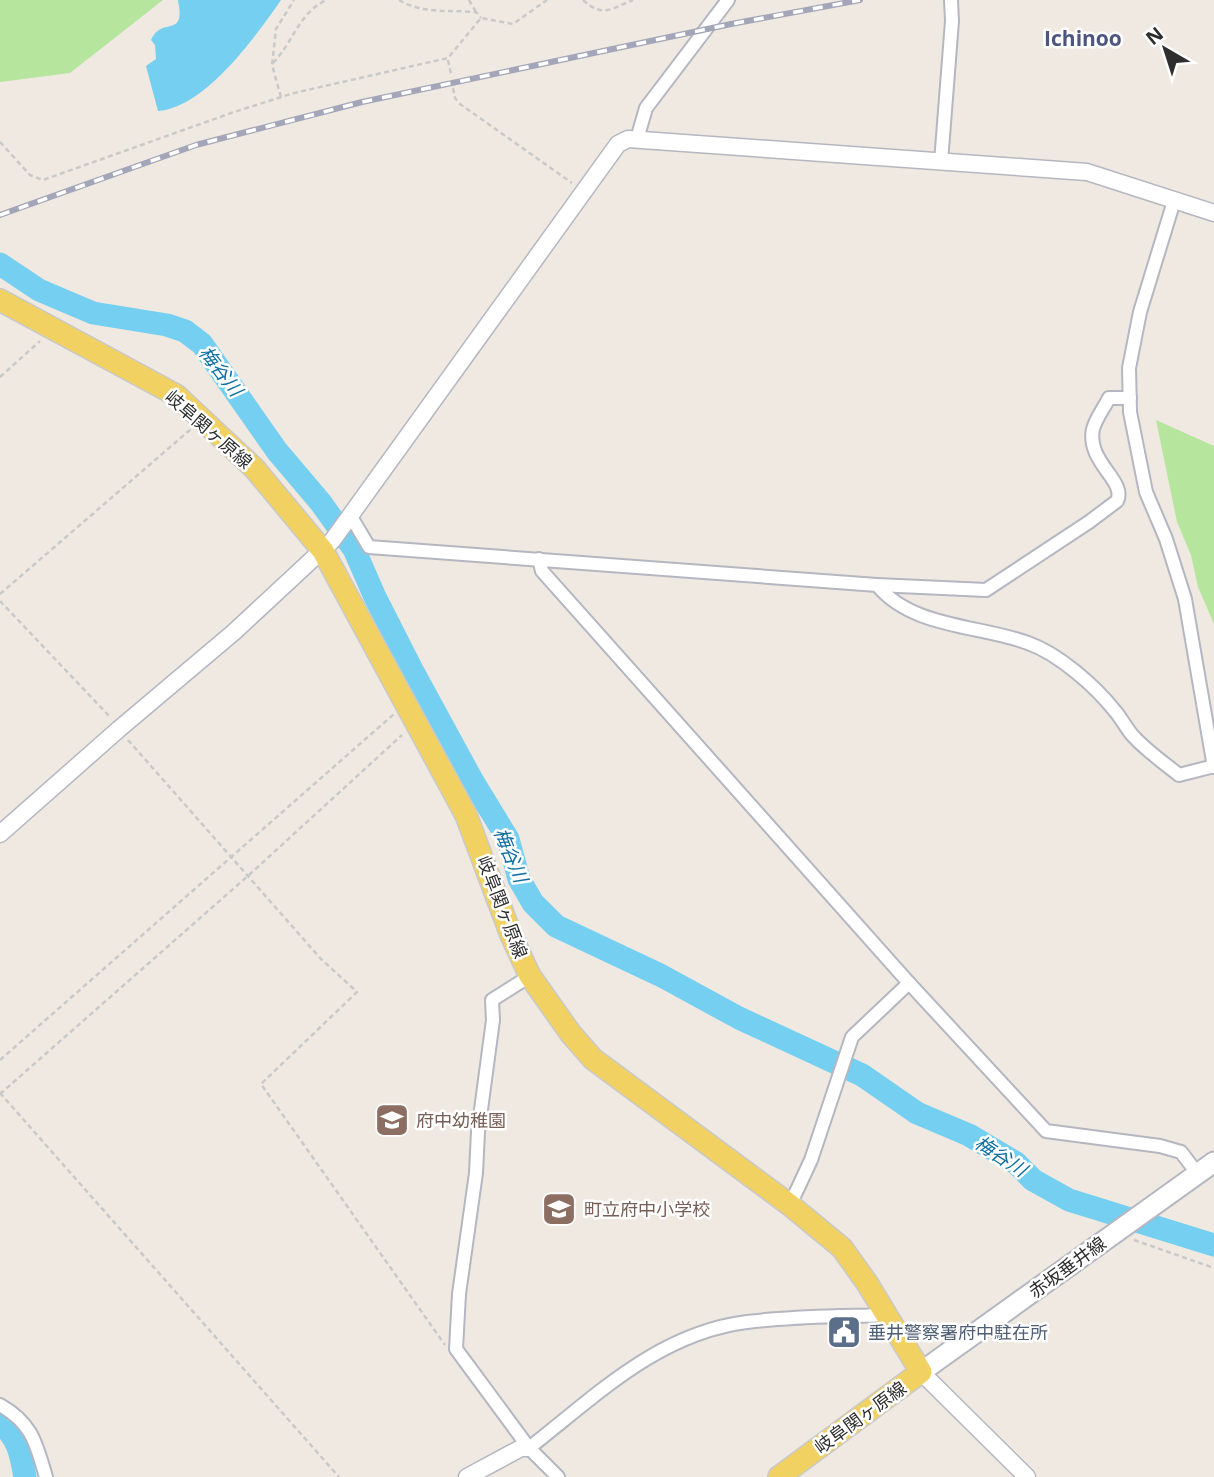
<svg xmlns="http://www.w3.org/2000/svg" width="1214" height="1477" viewBox="0 0 1214 1477" font-family="'Open Sans','Noto Sans JP',sans-serif">
<rect width="100%" height="100%" fill="#efe9e1"/>
<g fill="#b6e59e">
<path d="M0 0H163L70 73 0 82Z"/>
<path d="M1156 420 1214 446V624L1198 587 1191 555 1177 522Z"/>
</g>
<path fill="#75cff0" d="M178 0H281C256 36 205 108 158 111L146 66 156 59 155 45 151 40C162 15 186 40 178 0Z"/>
<g fill="none" stroke-linecap="round" stroke-linejoin="round">
<g stroke="#75cff0" stroke-width="23">
<path d="M0 264 39 290 93 313 167 325 185 331 202 344 277 451 321 503 354 549 375 597 411 668 472 780 508 839 519 879 533 903 556 926 662 976 739 1018 862 1075 917 1113 969 1135 1016 1163 1033 1180 1069 1200 1214 1245"/>
<path d="M0 1422C18 1438 21 1454 25 1477"/>
</g>
<g stroke="#b4b7c1" stroke-width="16">
<g id="minor">
<path d="M637 139 646 108 728 0"/>
<path d="M941 162 952 21 951 0"/>
<path d="M1174 201 1140 312 1129 368 1130 412 1146 492 1166 539 1185 599 1214 767"/>
<path d="M350 515 369 547 877 585 986 590 1089 522 1117 501C1127 481 1086 462 1093 429 1096 418 1104 408 1109 398H1130"/>
<path d="M539 559 542 571 909 983 1046 1131 1160 1146 1181 1152 1197 1173"/>
<path d="M877 585C912 628 979 625 1028 643 1059 654 1095 686 1115 711 1122 719 1127 730 1134 737 1147 751 1164 763 1179 775L1214 766"/>
<path d="M530 976 492 1000 493 1020 478 1132 476 1173 459 1294 456 1349 529 1448 558 1477"/>
<path d="M790 1205 811 1160 852 1037 909 983"/>
<path d="M0 1405C32 1423 36 1443 46 1477"/>
<path d="M529 1448C596 1396 658 1333 747 1322 778 1318 811 1317 842 1316 857 1315 870 1317 885 1314"/>
</g>
</g>
<g stroke="#b4b7c1" stroke-width="19">
<g id="tertiary">
<path d="M0 834 119 729 234 632 332 541 618 144 628 139 1087 172 1214 213"/>
<path d="M921 1372 1027 1477"/>
<path d="M467 1477 521 1448H529"/>
</g>
</g>
<g stroke="#b4b7c1" stroke-width="23">
<path id="secondary" d="M921 1372 1214 1162"/>
</g>
<g stroke="#c9c9c9" stroke-width="24">
<path id="primary" d="M0 300 176 395 254 468 323 551 466 815 511 935 530 976 571 1034 593 1059 790 1205 842 1248 867 1283 921 1372 779 1477"/>
</g>
<g stroke="#c9c9c9" stroke-width="2.5" stroke-dasharray="5 3.5" stroke-linecap="butt">
<path d="M399 0C423 14 449 10 476 12L481 18"/>
<path d="M469 0 476 12"/>
<path d="M583 0C603 18 610 9 633 0"/>
<path d="M448 60 451 74"/>
<path d="M273 63C294 41 298 14 326 0"/>
<path d="M453 88 455 98 460 104 572 183"/>
<path d="M281 97 272 65 276 29 294 0"/>
<path d="M0 142 30 175 43 180 234 112 294 93 448 58 481 18 513 24 547 0"/>
<path d="M0 377 40 341"/>
<path d="M0 594 191 429"/>
<path d="M0 601 111 718"/>
<path d="M128 740 321 959 357 992 261 1084 445 1345"/>
<path d="M0 1060 394 714"/>
<path d="M0 1093 339 1477"/>
<path d="M0 1094 249 875 402 735"/>
<path d="M1134 1240 1214 1268"/>
</g>
<use href="#minor" stroke="#fff" stroke-width="12"/>
<use href="#tertiary" stroke="#fff" stroke-width="16"/>
<use href="#secondary" stroke="#fff" stroke-width="19"/>
<use href="#primary" stroke="#f2d163" stroke-width="21"/>
<g stroke="#a3a6b8" stroke-width="6">
<path id="rail" d="M0 215 196 145 362 102 731 24 860 0"/>
</g>
<use href="#rail" stroke="#fff" stroke-width="3.5" stroke-dasharray="10" stroke-linecap="butt"/>
</g>
<defs>
<g id="school-square" transform="scale(1.75)"><rect x="-9" y="-9" width="18" height="18" rx="4" fill="#8d6e63" stroke="#fff"/><path d="M0-5L7-2L0 1L-7-2ZM-4 1L0 2.5L4 1V4Q0 6-4 4Z" fill="#fff"/></g>
<g id="civic-square" transform="scale(1.75)"><rect x="-9" y="-9" width="18" height="18" rx="4" fill="#5c6f8a" stroke="#fff"/><path d="M-.6-6.5H3V-4.5H.6V-3L4-1V1h2V6H-6V1h2V-1L-.6-3ZM-1.2 2.5V6h2.4V2.5Z" fill="#fff"/></g>
</defs>
<g fill-rule="evenodd">
<use href="#school-square" x="392" y="1120"/>
<use href="#school-square" x="559" y="1209"/>
<use href="#civic-square" x="844" y="1332"/>
</g>
<g text-anchor="middle" dominant-baseline="central" stroke-width="5" stroke-linejoin="round" paint-order="stroke">
<g font-size="18" fill="#2e2e2e" stroke="#fff">
<text transform="translate(209 429) rotate(41)">岐阜関ヶ原線</text>
<text transform="translate(503 907) rotate(69)">岐阜関ヶ原線</text>
<text transform="translate(1067 1267) rotate(-36)">赤坂垂井線</text>
<text transform="translate(860 1417) rotate(-36)">岐阜関ヶ原線</text>
</g>
<g font-size="18" fill="#785e54" stroke="#fff" text-anchor="start">
<text x="416" y="1120">府中幼稚園</text>
<text x="584" y="1209">町立府中小学校</text>
</g>
<g font-size="18" fill="#4e5e75" stroke="#fff" text-anchor="start">
<text x="868" y="1332">垂井警察署府中駐在所</text>
</g>
<g font-size="19" font-style="italic" fill="#0d6fa3" stroke="#fff">
<text transform="translate(221 371) rotate(52)">梅谷川</text>
<text transform="translate(511 855) rotate(67)">梅谷川</text>
<text transform="translate(1001 1156) rotate(33)">梅谷川</text>
</g>
<g font-size="21" font-weight="bold" fill="#4d5680" stroke="#fff">
<text x="1083" y="38">Ichinoo</text>
</g>
</g>
<g transform="translate(1165 49) rotate(321)" stroke="#ffffff" stroke-width="5" paint-order="stroke">
<path d="M0-5L12 26L0 18L-12 26Z" fill="#2e2e2e"/>
<text y="-10" font-size="19" font-weight="bold" text-anchor="middle" fill="#2e2e2e">N</text>
</g>
</svg>
